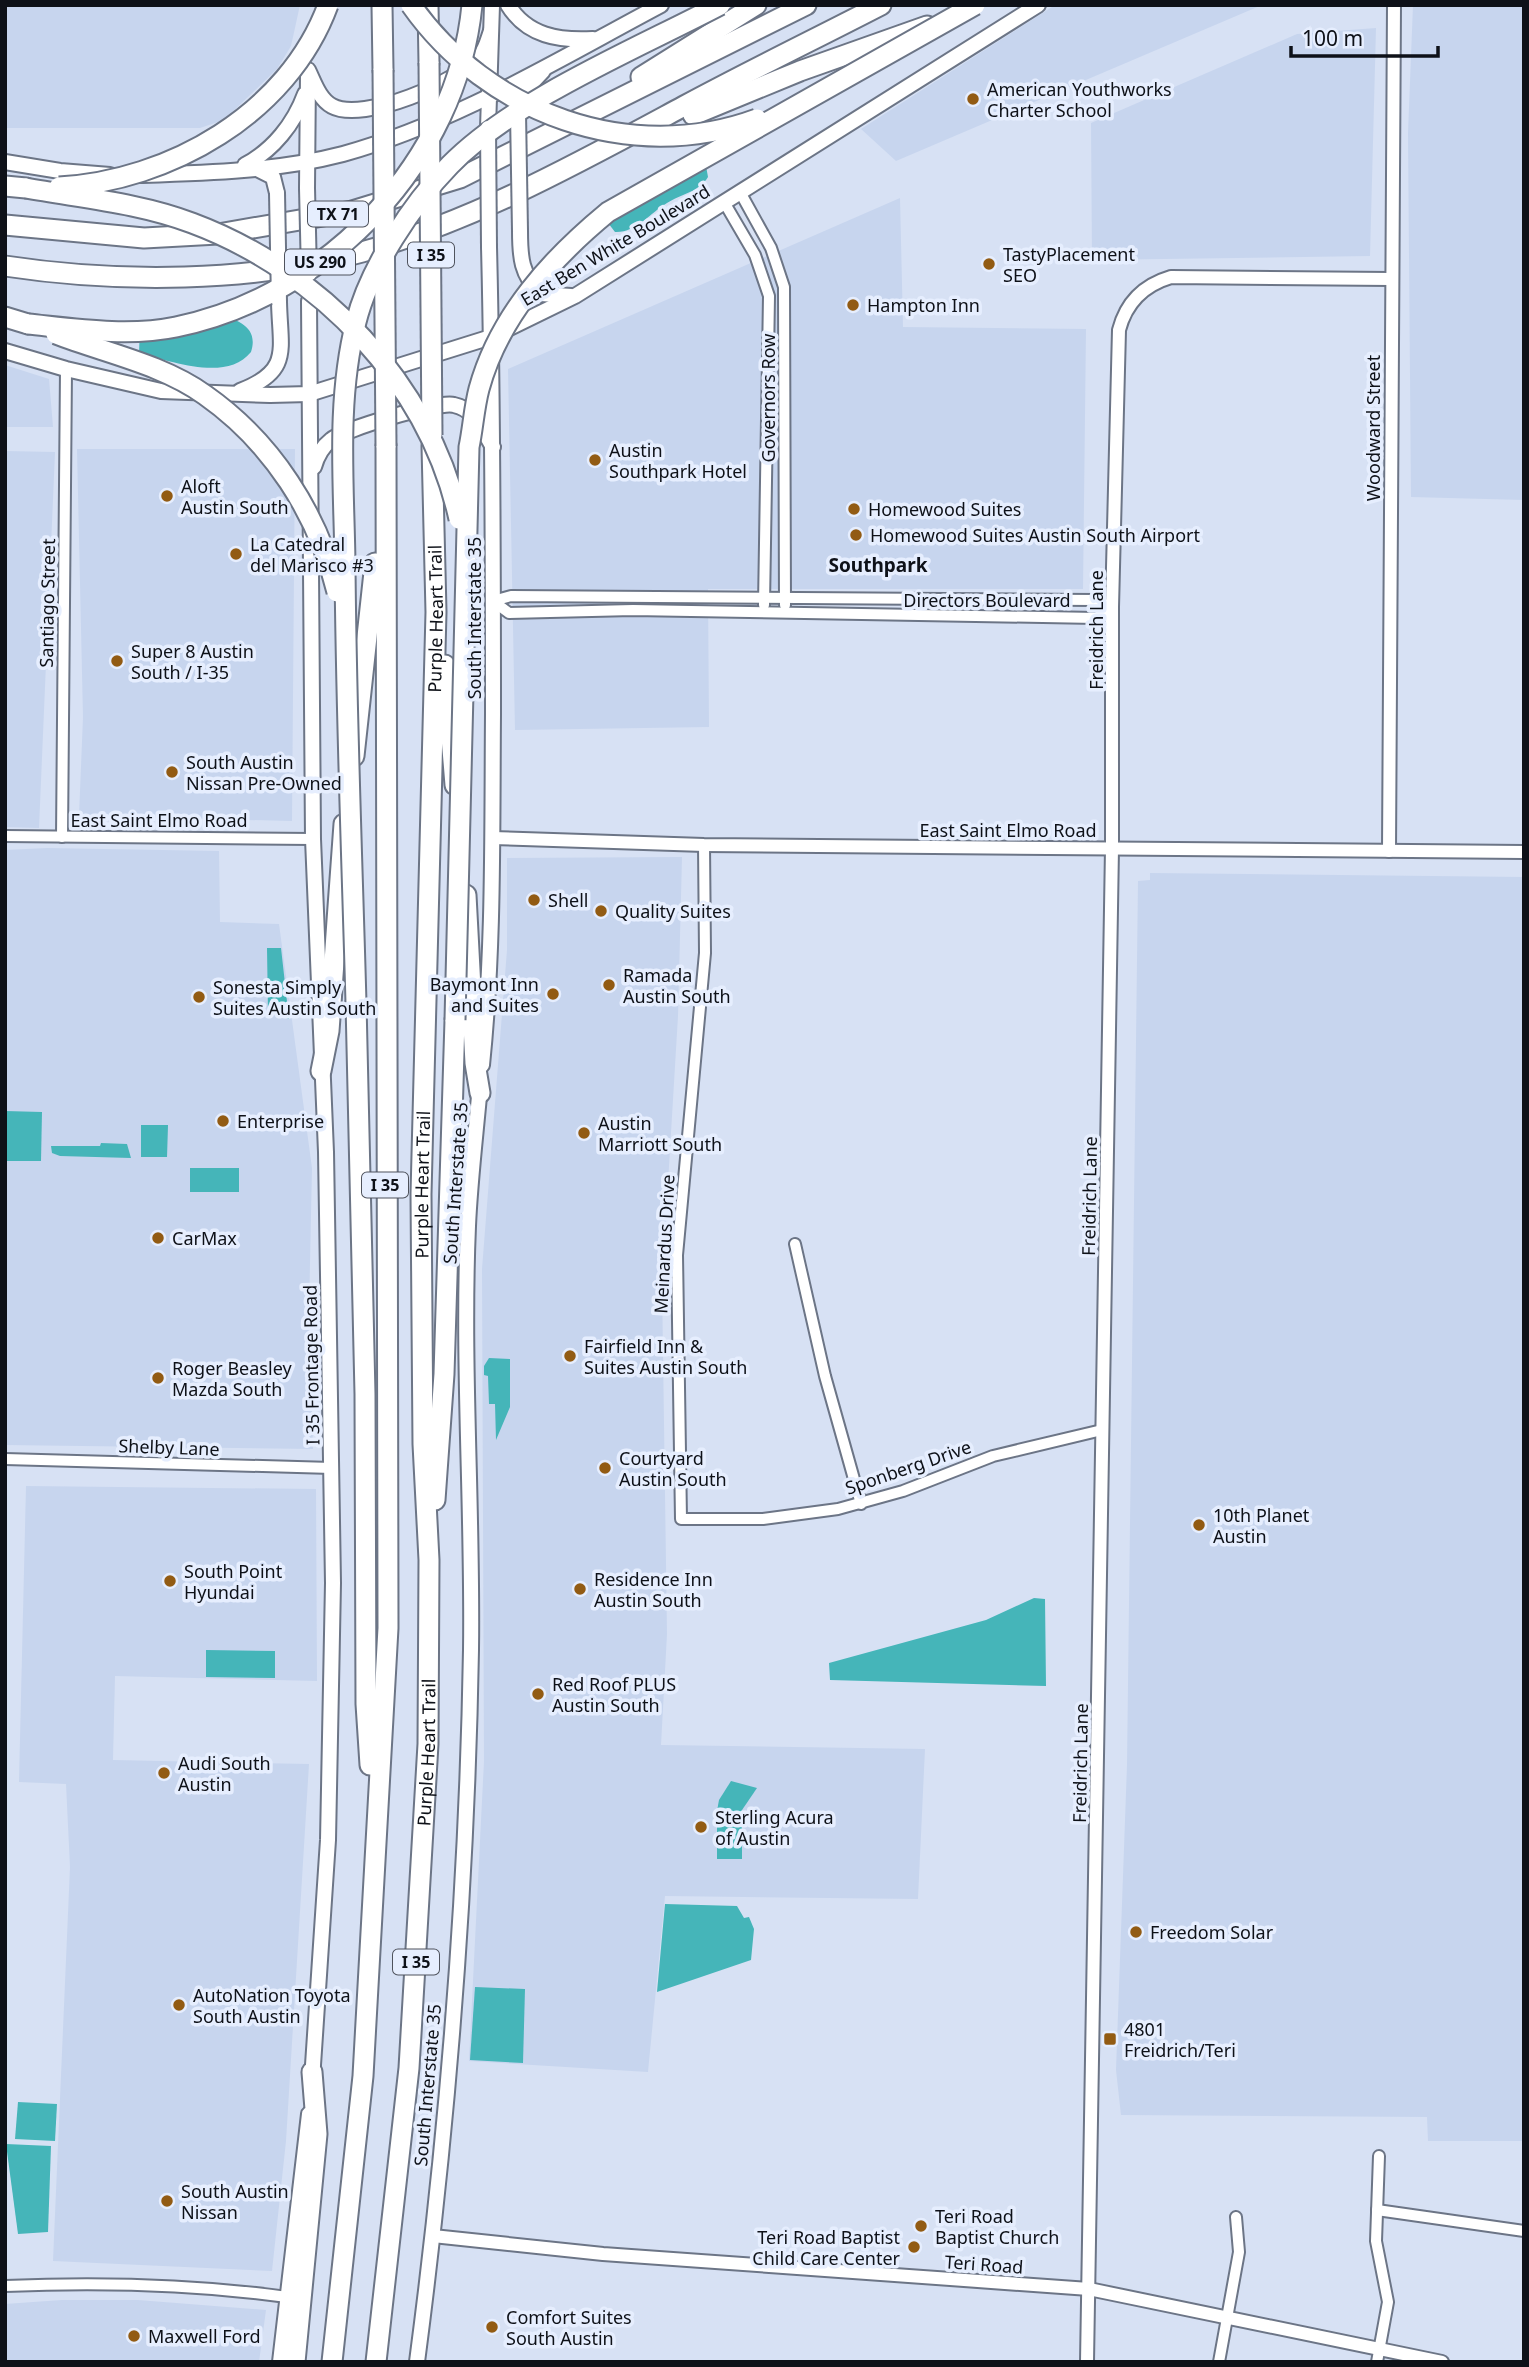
<svg xmlns="http://www.w3.org/2000/svg" width="1529" height="2367" viewBox="0 0 1529 2367" font-family="'Noto Sans',sans-serif">
<rect width="100%" height="100%" fill="#d7e1f4"/>
<g fill="#c7d5ee">
<path d="M5 5H300L291 46 277 69 224 120 200 128H5Z"/>
<path d="M1055 5H1262L896 161 861 129Z"/>
<path d="M1413 5H1524V500L1411 497 1408 133Z"/>
<path d="M1376 28 1370 256 1092 260 1091 123 1297 34Z"/>
<path d="M900 198 903 327 1086 329 1083 589H708L709 727 515 730 508 369Z"/>
<path d="M5 365 49 379 53 427H5Z"/>
<path d="M77 449H295L292 821 79 816 83 717Z"/>
<path d="M5 451 55 452 39 828 5 827Z"/>
<path d="M47 848 219 851 220 922 279 924 312 1168 309 1311 313 1449 5 1445V850Z"/>
<path d="M682 857 678 1016 662 1283 667 1634 661 1745 925 1749 918 1899 665 1896 648 2072 469 2061 484 1761 482 1269 507 950V858Z"/>
<path d="M1150 873 1524 877V2141H1428L1427 2117 1121 2115 1116 2070 1127 1765 1138 881 1150 880Z"/>
<path d="M26 1486 316 1489 317 1681 115 1676 113 1760 309 1764 286 2141 272 2271 53 2261 70 1867 66 1784 19 1782Z"/>
<path d="M62 2300H138L266 2310 259 2362H5V2304Z"/>
</g>
<g fill="#45b5b9">
<path d="M706 166 708 177C699 192 681 194 667 203 650 213 636 233 615 232L605 219Z"/>
<path d="M218 314C238 320 259 327 251 352 226 383 171 360 139 354L140 325Z"/>
<path d="M267 948H281L289 1019 277 1013H268Z"/>
<path d="M5 1111 42 1112 41 1161H5Z"/>
<path d="M141 1125H168L167 1157H141Z"/>
<path d="M101 1143 127 1144 131 1158 60 1156 52 1153 51 1146H100Z"/>
<rect x="190" y="1168" width="49" height="24"/>
<path d="M489 1358 510 1359V1407L496 1440 495 1404H489L488 1376 484 1375V1366Z"/>
<path d="M1034 1598 1045 1599 1046 1686 830 1680 829 1663 986 1620Z"/>
<path d="M206 1650 275 1651V1678L206 1677Z"/>
<path d="M731 1781 757 1788 740 1813 717 1811 719 1800Z"/>
<rect x="717" y="1817" width="25" height="42"/>
<path d="M665 1904 737 1906 744 1918 749 1917 754 1929 751 1960 657 1992Z"/>
<path d="M475 1987 525 1989 523 2063 470 2060Z"/>
<path d="M18 2102 57 2104 55 2141 15 2139Z"/>
<path d="M6 2144 51 2146 48 2232 18 2234Z"/>
</g>
<g fill="none" stroke-linecap="round" stroke-linejoin="round">
<g stroke="#6c7586" stroke-width="14">
<g id="minor">
<path d="M740 192 771 248 784 287 785 605"/>
<path d="M724 202 755 255 769 296 764 605"/>
<path d="M493 601 509 613 633 610 1096 618 1112 607"/>
<path d="M493 601 511 596 1095 600 1112 607"/>
<path d="M5 836 313 839"/>
<path d="M62 837 66 369"/>
<path d="M704 845 705 953 677 1255 681 1519H763L838 1509 903 1491 993 1456 1102 1430"/>
<path d="M795 1244 825 1376 861 1504"/>
<path d="M5 1459 332 1468"/>
<path d="M1377 2210 1524 2231"/>
<path d="M5 2286C101 2282 193 2284 287 2297"/>
<path d="M1219 2362 1239 2252 1236 2217"/>
<path d="M1377 2362 1388 2302 1376 2241 1379 2156"/>
</g>
</g>
<g stroke="#6c7586" stroke-width="16">
<g id="tertiary">
<path d="M492 838 704 845 1524 852"/>
<path d="M1389 851 1394 5"/>
<path d="M433 2236 603 2254 1089 2289 1442 2362"/>
<path d="M1087 2362 1112 848V607L1119 330C1126 303 1144 285 1171 277L1391 279"/>
</g>
</g>
<g stroke="#6c7586" stroke-width="18">
<g id="secondary">
<path d="M508 5C527 36 559 41 593 39"/>
<path d="M308 70C314 82 319 99 332 106 363 123 459 82 480 56 486 49 488 39 491 31"/>
<path d="M519 109 528 87 543 71"/>
<path d="M488 128 492 5"/>
<path d="M5 162 60 171 110 175"/>
<path d="M245 165C273 150 294 124 305 94"/>
<path d="M255 168 273 177 277 193"/>
<path d="M141 175C207 173 278 171 343 154 455 123 559 59 661 5"/>
<path d="M307 188 308 73"/>
<path d="M520 231C520 257 521 275 541 294L571 296"/>
<path d="M309 301 313 839 326 1152 333 1583 328 1840 312 2080"/>
<path d="M5 351 66 369 161 391 270 395 309 394 491 337 575 296 1038 5"/>
<path d="M240 391C292 371 280 350 279 302"/>
<path d="M314 467C317 456 322 447 331 440 344 429 438 401 454 405 475 409 483 431 493 447"/>
<path d="M482 1065C494 948 492 832 493 714 493 558 493 403 489 247"/>
<path d="M280 2362 309 2114"/>
<path d="M417 2362C448 2126 467 1888 471 1650 473 1509 462 1367 468 1226 470 1179 476 1132 480 1085"/>
</g>
</g>
<g stroke="#6c7586" stroke-width="23">
<g id="motorway">
<path d="M382 5 383 70"/>
<path d="M428 5 429 63"/>
<path d="M641 77 756 5"/>
<path d="M693 115 800 71 927 26"/>
<path d="M5 186 26 188"/>
<path d="M5 225 144 238 218 234 352 211 460 178 806 5"/>
<path d="M5 266C117 283 253 283 362 252 476 220 580 162 684 106 749 71 815 39 881 5"/>
<path d="M5 317 28 324"/>
<path d="M445 665 455 785"/>
<path d="M354 756 375 563"/>
<path d="M466 895 475 1063 480 1093"/>
<path d="M356 1003 365 1394 366 1704 370 1765"/>
<path d="M321 1071 329 1031 344 824"/>
<path d="M435 1500 444 1374 455 1020"/>
<path d="M295 2362 317 2134 312 2072"/>
<path d="M332 2362 363 2076 388 1628 386 446"/>
<path id="s1" d="M376 2362 409 2068 428 1744 429 1560 423 1444 421 1194 436 612 432 446"/>
</g>
</g>
<use href="#minor" stroke="#fff" stroke-width="10"/>
<use href="#tertiary" stroke="#fff" stroke-width="12"/>
<use href="#secondary" stroke="#fff" stroke-width="14"/>
<use href="#motorway" stroke="#fff" stroke-width="19"/>
<g stroke="#6c7586" stroke-width="18" stroke-linecap="butt">
<g id="secondary-bridge">
<path d="M518 113 520 231"/>
<path d="M488 128 489 247"/>
<path d="M307 188 309 274"/>
<path d="M277 193 279 302"/>
</g>
</g>
<g stroke="#6c7586" stroke-width="23" stroke-linecap="butt">
<g id="motorway-bridge">
<path d="M411 5C487 113 630 166 757 119"/>
<path d="M429 63 432 435"/>
<path d="M383 70 386 446"/>
<path d="M59 187C169 181 288 114 328 5"/>
<path d="M26 188C81 198 140 203 192 223 321 271 429 384 459 519"/>
<path d="M28 324C76 329 128 337 176 327 328 296 457 161 472 5"/>
<path d="M56 334C105 353 162 364 205 395 272 442 318 514 337 592"/>
<path d="M356 1003C352 857 346 710 345 564 344 483 336 401 356 322 369 269 412 204 450 165 515 99 636 49 720 5"/>
<path d="M455 1020 469 447C473 428 474 408 479 389 499 316 551 259 608 212L975 5"/>
</g>
</g>
<use href="#secondary-bridge" stroke="#fff" stroke-width="14"/>
<use href="#motorway-bridge" stroke="#fff" stroke-width="19"/>
</g>
<g fill="#925b13" stroke="#e6eefe" stroke-width="2.5">
<circle cx="973" cy="99" r="7"/>
<circle cx="989" cy="264" r="7"/>
<circle cx="853" cy="305" r="7"/>
<circle cx="595" cy="460" r="7"/>
<circle cx="167" cy="496" r="7"/>
<circle cx="854" cy="509" r="7"/>
<circle cx="856" cy="535" r="7"/>
<circle cx="236" cy="554" r="7"/>
<circle cx="117" cy="661" r="7"/>
<circle cx="172" cy="772" r="7"/>
<circle cx="534" cy="900" r="7"/>
<circle cx="601" cy="911" r="7"/>
<circle cx="609" cy="985" r="7"/>
<circle cx="553" cy="994" r="7"/>
<circle cx="199" cy="997" r="7"/>
<circle cx="223" cy="1121" r="7"/>
<circle cx="584" cy="1133" r="7"/>
<circle cx="158" cy="1238" r="7"/>
<circle cx="570" cy="1356" r="7"/>
<circle cx="158" cy="1378" r="7"/>
<circle cx="605" cy="1468" r="7"/>
<circle cx="1199" cy="1525" r="7"/>
<circle cx="170" cy="1581" r="7"/>
<circle cx="580" cy="1589" r="7"/>
<circle cx="538" cy="1694" r="7"/>
<circle cx="164" cy="1773" r="7"/>
<circle cx="701" cy="1827" r="7"/>
<circle cx="1136" cy="1932" r="7"/>
<circle cx="179" cy="2005" r="7"/>
<rect x="1103" y="2032" width="14" height="14" rx="3.5"/>
<circle cx="167" cy="2201" r="7"/>
<circle cx="921" cy="2226" r="7"/>
<circle cx="914" cy="2247" r="7"/>
<circle cx="492" cy="2327" r="7"/>
<circle cx="134" cy="2336" r="7"/>
</g>
<g text-anchor="middle" dominant-baseline="central" stroke-width="7" stroke-linejoin="round" paint-order="stroke">
<g fill="#e6eefe" stroke="#4f535d" stroke-width="2">
<rect x="308" y="201.5" width="60" height="25" rx="5"/>
<rect x="408" y="242.5" width="46" height="25" rx="5"/>
<rect x="285" y="249.5" width="70" height="25" rx="5"/>
<rect x="362" y="1172.5" width="46" height="25" rx="5"/>
<rect x="393" y="1949.5" width="46" height="25" rx="5"/>
</g>
<g font-size="16" font-weight="bold" fill="#0e1118">
<text x="338" y="214">TX 71</text>
<text x="431" y="255">I 35</text>
<text x="320" y="262">US 290</text>
<text x="385" y="1185">I 35</text>
<text x="416" y="1962">I 35</text>
</g>
<g font-size="18" fill="#0e1118" stroke="#e6eefe" text-anchor="start">
<text x="987" y="89">American Youthworks<tspan x="987" dy="21">Charter School</tspan></text>
<text x="1003" y="254">TastyPlacement<tspan x="1003" dy="21">SEO</tspan></text>
<text x="867" y="305">Hampton Inn</text>
<text x="609" y="450">Austin<tspan x="609" dy="21">Southpark Hotel</tspan></text>
<text x="181" y="486">Aloft<tspan x="181" dy="21">Austin South</tspan></text>
<text x="868" y="509">Homewood Suites</text>
<text x="870" y="535">Homewood Suites Austin South Airport</text>
<text x="250" y="544">La Catedral<tspan x="250" dy="21">del Marisco #3</tspan></text>
<text x="131" y="651">Super 8 Austin<tspan x="131" dy="21">South / I-35</tspan></text>
<text x="186" y="762">South Austin<tspan x="186" dy="21">Nissan Pre-Owned</tspan></text>
<text x="548" y="900">Shell</text>
<text x="615" y="911">Quality Suites</text>
<text x="623" y="975">Ramada<tspan x="623" dy="21">Austin South</tspan></text>
<text x="539" y="984" text-anchor="end">Baymont Inn<tspan x="539" dy="21">and Suites</tspan></text>
<text x="213" y="987">Sonesta Simply<tspan x="213" dy="21">Suites Austin South</tspan></text>
<text x="237" y="1121">Enterprise</text>
<text x="598" y="1123">Austin<tspan x="598" dy="21">Marriott South</tspan></text>
<text x="172" y="1238">CarMax</text>
<text x="584" y="1346">Fairfield Inn &amp;<tspan x="584" dy="21">Suites Austin South</tspan></text>
<text x="172" y="1368">Roger Beasley<tspan x="172" dy="21">Mazda South</tspan></text>
<text x="619" y="1458">Courtyard<tspan x="619" dy="21">Austin South</tspan></text>
<text x="1213" y="1515">10th Planet<tspan x="1213" dy="21">Austin</tspan></text>
<text x="184" y="1571">South Point<tspan x="184" dy="21">Hyundai</tspan></text>
<text x="594" y="1579">Residence Inn<tspan x="594" dy="21">Austin South</tspan></text>
<text x="552" y="1684">Red Roof PLUS<tspan x="552" dy="21">Austin South</tspan></text>
<text x="178" y="1763">Audi South<tspan x="178" dy="21">Austin</tspan></text>
<text x="715" y="1817">Sterling Acura<tspan x="715" dy="21">of Austin</tspan></text>
<text x="1150" y="1932">Freedom Solar</text>
<text x="193" y="1995">AutoNation Toyota<tspan x="193" dy="21">South Austin</tspan></text>
<text x="1124" y="2029">4801<tspan x="1124" dy="21">Freidrich/Teri</tspan></text>
<text x="181" y="2191">South Austin<tspan x="181" dy="21">Nissan</tspan></text>
<text x="935" y="2216">Teri Road<tspan x="935" dy="21">Baptist Church</tspan></text>
<text x="900" y="2237" text-anchor="end">Teri Road Baptist<tspan x="900" dy="21">Child Care Center</tspan></text>
<text x="506" y="2317">Comfort Suites<tspan x="506" dy="21">South Austin</tspan></text>
<text x="148" y="2336">Maxwell Ford</text>
</g>
<g font-size="18" fill="#0e1118" stroke="#e6eefe">
<text transform="translate(615 245) rotate(-31)">East Ben White Boulevard</text>
<text transform="translate(768 398) rotate(-90)">Governors Row</text>
<text transform="translate(1373 428) rotate(-90)">Woodward Street</text>
<text x="987" y="600">Directors Boulevard</text>
<text transform="translate(47 603) rotate(-89)">Santiago Street</text>
<text stroke="none"><textPath href="#s1" startOffset="1746">Purple Heart Trail</textPath></text>
<text transform="translate(474 618) rotate(-90)">South Interstate 35</text>
<text transform="translate(1096 630) rotate(-90)">Freidrich Lane</text>
<text x="159" y="820">East Saint Elmo Road</text>
<text x="1008" y="830">East Saint Elmo Road</text>
<text transform="translate(455 1183) rotate(-86)">South Interstate 35</text>
<text stroke="none"><textPath href="#s1" startOffset="1180">Purple Heart Trail</textPath></text>
<text transform="translate(1089 1196) rotate(-89)">Freidrich Lane</text>
<text transform="translate(664 1244) rotate(-87)">Meinardus Drive</text>
<text transform="translate(311 1365) rotate(-91)">I 35 Frontage Road</text>
<text transform="translate(169 1447) rotate(2)">Shelby Lane</text>
<text transform="translate(908 1467) rotate(-19)">Sponberg Drive</text>
<text stroke="none"><textPath href="#s1" startOffset="612">Purple Heart Trail</textPath></text>
<text transform="translate(1080 1763) rotate(-89)">Freidrich Lane</text>
<text transform="translate(427 2085) rotate(-85)">South Interstate 35</text>
<text transform="translate(984 2264) rotate(4)">Teri Road</text>
</g>
<g font-size="19" font-weight="bold" fill="#0e1118" stroke="#e6eefe">
<text x="878" y="565">Southpark</text>
</g>
</g>
<rect width="1529" height="2367" fill="none" stroke="#0e1118" stroke-width="14"/>
<path d="M1291 46v10h147v-10" fill="none" stroke="#0e1118" stroke-width="3.5"/>
<text x="1302" y="46" font-size="21" fill="#0e1118" stroke="#e6eefe" stroke-width="5" paint-order="stroke">100 m</text>
</svg>
